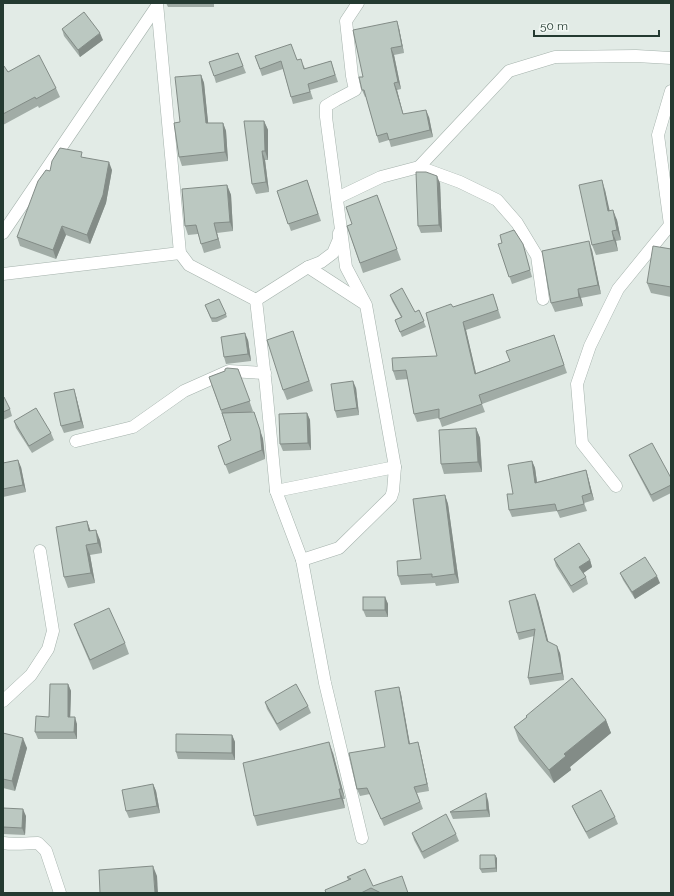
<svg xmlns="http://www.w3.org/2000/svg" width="674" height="896" viewBox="0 0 674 896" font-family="Raleway,sans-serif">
<rect width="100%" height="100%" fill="#e2ebe6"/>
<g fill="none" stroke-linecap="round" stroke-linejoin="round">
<g stroke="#a5b2ac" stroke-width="13">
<g id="minor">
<path d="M157 3 180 253 189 265 256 300"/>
<path d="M419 167 509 71 555 57 636 56 671 58"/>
<path d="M337 198 381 177 419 167 460 182 497 200 517 223 537 256 543 299"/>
<path d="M3 233 157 6"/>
<path d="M308 267 365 304"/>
<path d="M3 274 180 253"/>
<path d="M256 300 266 387 276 491 302 560 325 683 362 838"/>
<path d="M256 300 308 267 321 262 333 253 339 239V233"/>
<path d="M76 441 133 427 184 391 229 371 265 373"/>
<path d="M616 486 582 443 577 384 590 346 618 289 670 225 658 135 671 91"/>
<path d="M276 491 395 467"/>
<path d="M302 560 339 548 391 497 393 491 395 467 366 305 346 267 326 117V106L336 100 355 90 352 76 346 21 358 3"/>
<path d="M3 701 31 675 48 649 53 631 40 551"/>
<path d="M3 843C15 845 26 843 38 843L46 851 60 893"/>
</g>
</g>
<use href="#minor" stroke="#fff" stroke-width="12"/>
</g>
<g fill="#a1aca6">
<path d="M166 3H214V7H168Z"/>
<path d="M399 28 404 53 394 55 401 89 397 90 403 114 429 117 433 137 391 147 389 140 379 143 377 136 366 97H365L362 90Z"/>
<path d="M62 29 103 40 80 57 64 36Z"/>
<path d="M238 53 246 73 216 83 214 76Z"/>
<path d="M255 56 297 60 304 66 305 69 331 61 338 82 310 90 313 99 293 104 283 69 262 76Z"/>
<path d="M3 66 8 72 56 88 60 97 39 108 38 106 3 125Z"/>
<path d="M201 75 204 83 208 123H223L226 131 228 161 182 166 179 157 180 122Z"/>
<path d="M264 121 268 130V160H265L269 192 256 194 252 184Z"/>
<path d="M84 157 112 170 106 203 90 244 66 235 56 259 20 246 17 237 50 171Z"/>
<path d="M307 180 321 221 291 231 277 191Z"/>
<path d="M440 183 442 232 421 233 418 226Z"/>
<path d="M227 185 231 195 233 231 217 233 221 248 204 253 198 234 188 235 185 226Z"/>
<path d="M605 190 609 210 617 220 621 240 616 241 618 251 596 255 592 245Z"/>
<path d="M377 195 401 260 363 273 347 226 352 224Z"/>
<path d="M498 244H523L532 277 512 284Z"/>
<path d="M671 249V297L651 293 647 283Z"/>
<path d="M592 250 601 294 581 298 583 306 555 312 551 303Z"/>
<path d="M493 294 501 318 466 330 476 373 510 361 554 335 567 373 482 404 485 412 442 427 439 418 417 422 414 414 408 379 396 380 393 371 437 356 453 307Z"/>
<path d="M390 295 415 312 419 310 426 327 402 337 395 320 401 317 392 301Z"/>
<path d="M205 305 226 314 227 317 217 322H212Z"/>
<path d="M293 331 313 391 287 400 283 390Z"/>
<path d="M248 340 251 361 226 364 224 357Z"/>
<path d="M238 369 253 411 249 413 254 412 263 439 265 459 229 474 218 446 231 440 209 377 225 371Z"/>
<path d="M356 388 359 415 337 418 335 411Z"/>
<path d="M76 396 84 428 64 433 61 426Z"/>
<path d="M3 398 10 409 12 416 3 420Z"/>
<path d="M307 413 310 420 311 450 283 451 280 444Z"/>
<path d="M14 421 51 433 54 440 32 453 16 428Z"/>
<path d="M476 428 480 438 482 472 444 474 441 464Z"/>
<path d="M629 455 671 478V493L653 502 632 462Z"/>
<path d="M532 461 535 468 537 482 586 470 588 477 594 500 584 503 587 511 560 518 557 511 512 517 509 510 513 494Z"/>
<path d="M3 463 21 467 26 492 3 497Z"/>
<path d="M445 495 448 504 459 583 436 586 435 583 401 585 398 576 421 559Z"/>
<path d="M87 521 90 531 100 540 102 553 90 555 95 583 68 588 64 577Z"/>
<path d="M554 559 590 560 592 567 583 573 586 577 588 584 573 593 556 566Z"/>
<path d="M620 573 660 583 635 599 623 580Z"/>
<path d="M385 597 388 604V617H366L363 610Z"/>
<path d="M538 601 548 642 560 653 564 680 530 685 528 678 534 636 519 640 517 633Z"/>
<path d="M74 624 125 643 129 654 93 670 78 635Z"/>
<path d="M68 684 71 691 70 717 77 724V739H38L35 732 49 717Z"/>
<path d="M399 687 401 694 410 744 420 749 429 791 417 793 423 809 384 826 370 794 360 796 357 789 385 747Z"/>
<path d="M265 702 308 706 311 713 280 731 267 709Z"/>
<path d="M526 716 606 720 611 733 570 767 571 770 554 783 519 741 514 727 526 718Z"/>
<path d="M3 733 27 748 15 791 3 788Z"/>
<path d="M232 735 235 742V760L178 759 176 752Z"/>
<path d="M333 753 345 799H343L345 808 257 826 254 816Z"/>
<path d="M153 784 156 791 160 813 129 818 126 811Z"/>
<path d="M488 800 490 817 453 819 450 812Z"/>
<path d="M572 806 615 817 618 824 589 839 575 813Z"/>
<path d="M3 808 26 816 25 835 3 834Z"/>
<path d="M412 833 456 834 459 841 424 859 414 840Z"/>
<path d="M497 858V872L482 873 480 869Z"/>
<path d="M347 877 373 886 408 893H326L348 880Z"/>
</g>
<g fill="#838c87">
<path d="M397 21 399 28 404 53 402 46Z"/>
<path d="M100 33 103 40 80 57 78 50Z"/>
<path d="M391 48 394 55 401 89 398 82Z"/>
<path d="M201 75 204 83 209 131 206 123Z"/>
<path d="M394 83 397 90 405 121 403 114Z"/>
<path d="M426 110 429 117 433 137 430 130Z"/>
<path d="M264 121 268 130V160L265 151Z"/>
<path d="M223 123 226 131 228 161 225 152Z"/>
<path d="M262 151 265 160 269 192 266 182Z"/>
<path d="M109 162 112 170 106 203 90 244 87 235Z"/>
<path d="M437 176 440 183 442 232 439 225Z"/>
<path d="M602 180 605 190 612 221 608 211Z"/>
<path d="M227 185 231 195 233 231 230 222Z"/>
<path d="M613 210 617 220 621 240 617 230Z"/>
<path d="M214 223 217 233 221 248 218 239Z"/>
<path d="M62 226 66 235 56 259 53 250Z"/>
<path d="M612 231 616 241 618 251 614 240Z"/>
<path d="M589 241 592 250 601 294 598 285Z"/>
<path d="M578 289 581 298 583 306 579 297Z"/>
<path d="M463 322 466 330 478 382 475 374Z"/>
<path d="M245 333 248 340 251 361 248 354Z"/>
<path d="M353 381 356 388 359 415 357 408Z"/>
<path d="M74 389 76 396 84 428 81 421Z"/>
<path d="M307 413 310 420 311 450 308 443Z"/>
<path d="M476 428 480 438 482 472 478 462Z"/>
<path d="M260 430 263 439 265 459 262 450Z"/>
<path d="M18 460 21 467 26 492 23 485Z"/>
<path d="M532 461 535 468 538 490 535 483Z"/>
<path d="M586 470 588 477 594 500 591 493Z"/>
<path d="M445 495 448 504 459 583 455 574Z"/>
<path d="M87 521 91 532 89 531Z"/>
<path d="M96 530 100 540 102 553 98 543Z"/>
<path d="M86 545 90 555 95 583 91 573Z"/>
<path d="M590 560 592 567 582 574 579 567Z"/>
<path d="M657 576 660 583 635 599 632 592Z"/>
<path d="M535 594 538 601 550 648 547 641Z"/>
<path d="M385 597 388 604V617L385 610Z"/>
<path d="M557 646 560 653 564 680 562 673Z"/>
<path d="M68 684 71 691 70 724 68 717Z"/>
<path d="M399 687 401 694 411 751 409 744Z"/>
<path d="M75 717 77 724V739L74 732Z"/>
<path d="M606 720 611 733 570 767 571 770 554 783 549 770 564 754Z"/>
<path d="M232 735 235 742V760L232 753Z"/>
<path d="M23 738 27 748 15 791 12 781Z"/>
<path d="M329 742 333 753 345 799 341 789Z"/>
<path d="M418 742 420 749 429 791 427 784Z"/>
<path d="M153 784 156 791 160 813 157 806Z"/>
<path d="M339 789 343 799 345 808 341 798Z"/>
<path d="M486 793 488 800 490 817 487 810Z"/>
<path d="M23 809 26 816 25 835 22 828Z"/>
<path d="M495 855 497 858V872L496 868Z"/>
<path d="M153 866 157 876 158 893H155Z"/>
</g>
<g fill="#bbc8c1" stroke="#838c87">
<path d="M84 12 100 33 78 50 62 29Z"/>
<path d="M397 21 402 46 391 48 398 82 394 83 403 114 426 110 430 130 389 140 387 133 377 136 364 90H362L359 77H363L353 30Z"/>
<path d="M291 44 297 60 301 59 304 69 331 61 335 75 308 84 310 92 291 97 281 61 260 69 255 56Z"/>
<path d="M238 53 243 66 214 76 209 62Z"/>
<path d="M39 55 56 88 36 99 35 97 3 114V66H4L8 72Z"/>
<path d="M201 75 206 123H223L225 152 179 157 174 123 180 122 175 77Z"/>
<path d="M244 121H264L265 151H262L266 182 252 184Z"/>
<path d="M60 148 82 152 81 157 109 162 103 195 87 235 62 226 53 250 17 237 38 181 46 170 50 171 52 161Z"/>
<path d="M416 172H426L437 176 439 225 418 226Z"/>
<path d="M307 180 318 214 288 224 277 191Z"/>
<path d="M602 180 608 211 613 210 617 230 612 231 614 240 592 245 579 185Z"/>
<path d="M227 185 230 222 214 223 218 239 201 244 196 225 185 226 182 189Z"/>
<path d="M377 195 397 249 360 263 347 226 352 224 346 207Z"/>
<path d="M514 230 523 244 530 270 509 277 498 244 502 243 500 235Z"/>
<path d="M589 241 598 285 578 289 579 297 551 303 542 251Z"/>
<path d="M653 246 671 249V287L647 283Z"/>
<path d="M402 288 415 312 419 310 424 321 400 332 395 320 402 317 390 295Z"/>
<path d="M493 294 498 310 463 322 475 374 510 361 506 351 554 335 564 365 479 395 482 404 439 419V409L414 414 406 370 393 371 392 358 437 356 426 313 451 304 453 307Z"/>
<path d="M219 299 226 314 216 318H211L205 305Z"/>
<path d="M293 331 309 381 283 390 267 340Z"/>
<path d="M245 333 248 354 224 357 221 337Z"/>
<path d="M227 368 238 369 250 401 221 410 209 377 225 371V369Z"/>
<path d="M353 381 357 408 335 411 331 384Z"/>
<path d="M74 389 81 421 61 426 54 393Z"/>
<path d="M4 397 10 409 3 412V398Z"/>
<path d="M36 408 51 433 29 446 14 421Z"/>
<path d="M254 412 260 430 262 450 225 465 218 446 231 440 222 413Z"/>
<path d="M307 413 308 443 280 444 279 414Z"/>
<path d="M476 428 478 462 441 464 439 430Z"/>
<path d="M652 443 671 478V485L651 495 629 455Z"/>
<path d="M18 460 23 485 3 489V463Z"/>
<path d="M532 461 535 483 586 470 591 493 582 496 584 504 557 511 555 504 509 510 507 494H513L508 465Z"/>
<path d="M445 495 455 574 432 577V574L398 576 397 561 421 559 413 499Z"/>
<path d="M87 521 89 531 96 530 98 543 86 545 91 573 64 577 56 527Z"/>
<path d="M579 543 590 560 579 567 586 577 571 586 554 559Z"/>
<path d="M645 557 657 576 632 592 620 573Z"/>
<path d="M535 594 547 641 557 646 562 673 528 678 535 629 517 633 509 601Z"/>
<rect x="363" y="597" width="22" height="13"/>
<path d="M109 608 125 643 90 660 74 624Z"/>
<path d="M572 678 606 720 564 754 566 756 549 770 514 727 527 717 526 716Z"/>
<path d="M50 684H68V717H75L74 732H35L36 716 49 717Z"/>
<path d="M296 684 308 706 277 724 265 702Z"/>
<path d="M399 687 409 744 418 742 427 784 414 787 420 802 381 819 367 788 357 789 349 753 385 747 375 691Z"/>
<path d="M3 733 23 738 12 781 3 779Z"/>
<path d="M176 734 232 735V753L176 752Z"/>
<path d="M329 742 341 789H339L341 798 254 816 243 763Z"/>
<path d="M153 784 157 806 126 811 122 790Z"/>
<path d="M601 790 615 817 586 832 572 806Z"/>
<path d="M486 793 487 810 450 812Z"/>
<path d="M3 808 23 809 22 828 3 827Z"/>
<path d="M446 814 456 834 422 852 412 833Z"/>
<path d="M480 855H495L496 868 480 869Z"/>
<path d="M153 866 155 893H100L99 870Z"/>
<path d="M365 869 373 886 402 876 408 893H381L371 888 361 893H326L325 890 351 879 347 877Z"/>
</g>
<rect width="674" height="896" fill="none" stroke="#243a31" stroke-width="8"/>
<path d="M534 30v6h125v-6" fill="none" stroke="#243a31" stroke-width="2"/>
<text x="540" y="30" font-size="12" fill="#243a31" stroke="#f2f8f4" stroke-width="3" paint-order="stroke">50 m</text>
</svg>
